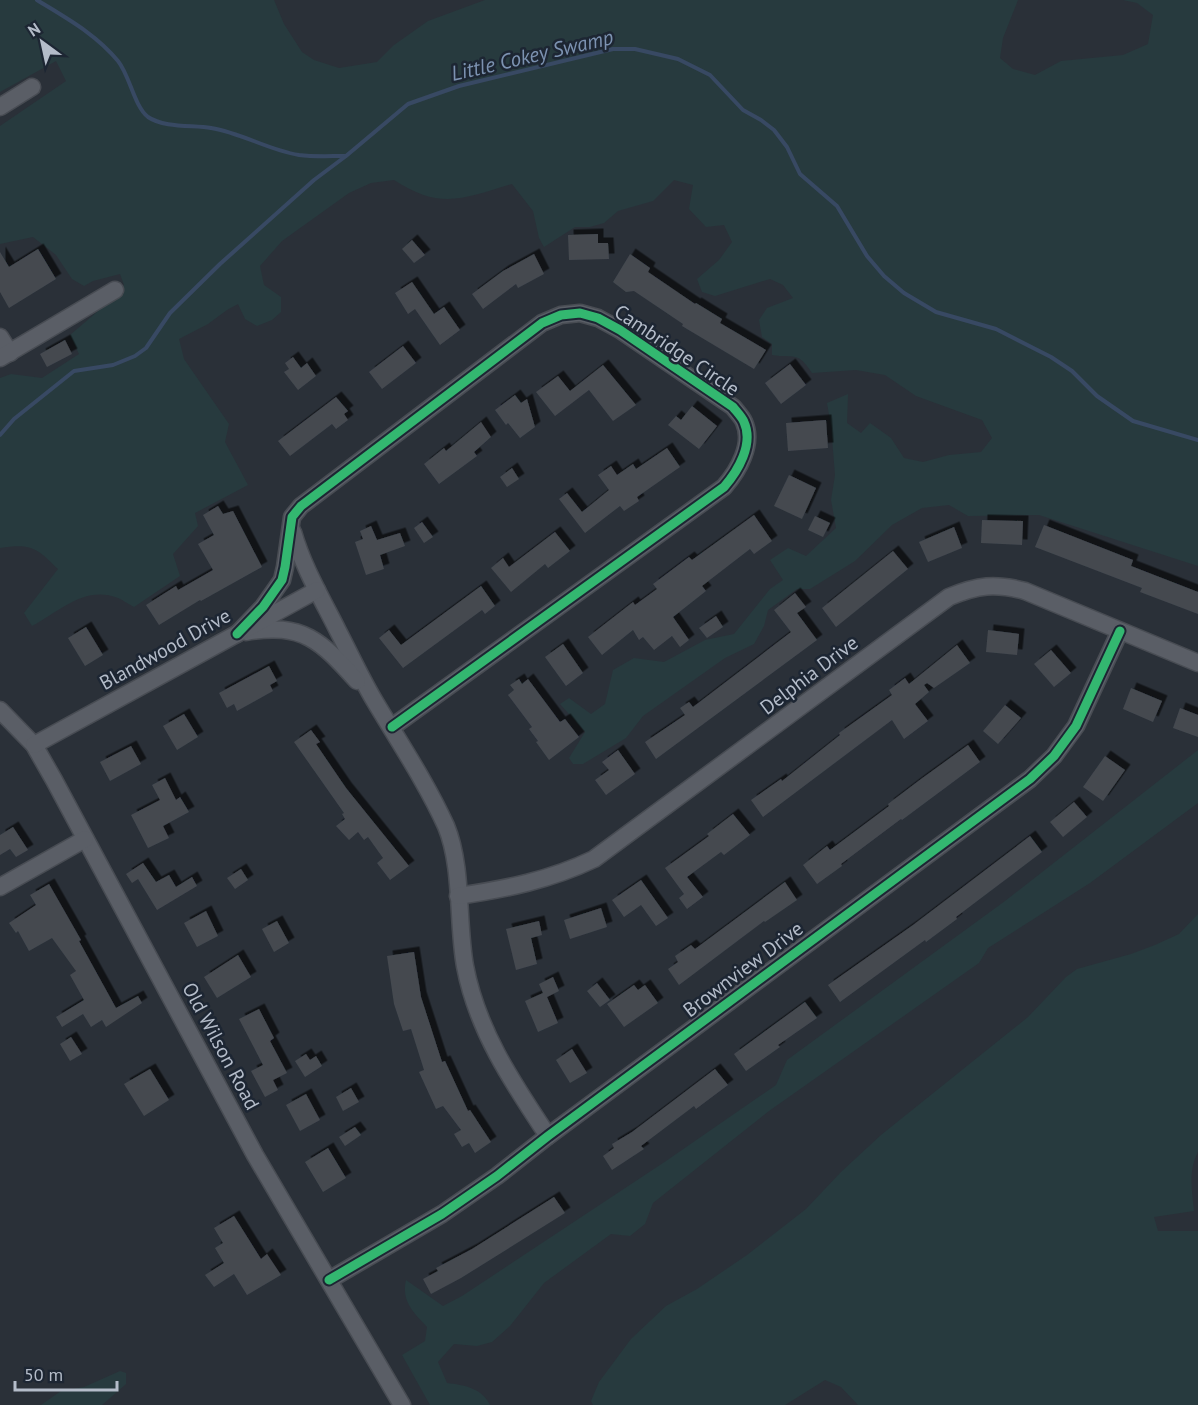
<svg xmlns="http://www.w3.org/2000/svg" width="1198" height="1405" viewBox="0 0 1198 1405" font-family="'PT Sans',sans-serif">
<defs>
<filter id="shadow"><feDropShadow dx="5.5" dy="-5.5" stdDeviation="0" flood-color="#0009"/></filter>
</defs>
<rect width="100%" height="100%" fill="#2a3038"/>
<g fill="#273a3e">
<path d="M0 0H274L284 24 302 52 314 60 339 68 377 62 394 45 428 21 485 0H1018L1003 38 1000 58 1013 69 1035 75 1061 61 1123 55 1148 44 1153 15 1137 3 1123 0H1198V566L1039 515 968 516 949 505 922 508 892 525 855 561 810 589H797L768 610 764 626 754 644 725 658 643 716 626 738 583 764H573L569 758 585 732 560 704 569 698 591 714 605 704 613 670 634 658 664 662 705 640 734 634 770 589 783 580 770 560 788 548 806 556 836 528 831 500 835 475 831 426 827 403 848 394 847 423 861 433 870 423 891 438 904 458 923 462 949 455 981 452 992 438 982 420 916 396 885 375 856 370 812 373C797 350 795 359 772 355V344L762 337 759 320 767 308 793 298 783 285 770 279 715 296 702 292 697 279 719 260 732 242 724 225 706 227 689 209 693 185 674 180 653 201 618 211 604 223 590 227H575L544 247 539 238 533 211 512 184C463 199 440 210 394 180L371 183 349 193 282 241 260 266 264 285 281 297V312L272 320 257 326 245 319 238 304 227 310 208 324 179 339 184 359 229 424 225 442 248 485 195 513 198 526 173 554 180 576 134 607C128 604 123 600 118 598 85 585 60 611 32 626L24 613 58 569C37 548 31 543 0 548V378L11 374 42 378 79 354 70 335 104 306 124 285 120 274 93 281 84 286 72 279 56 255 33 237 0 244V126L66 81 56 61 0 92Z"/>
<path d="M1198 750V803L1090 883 988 948 979 963 769 1111 653 1203 645 1224 630 1236 611 1234 544 1283 510 1326 492 1342 477 1346 454 1344 438 1362 447 1383C464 1385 482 1388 490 1405H430L402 1355 425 1341 427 1327C413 1312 401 1301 406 1280L443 1306 462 1296 666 1161 776 1085 787 1060 1005 901Z"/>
<path d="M1198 914V1152C1188 1170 1192 1191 1194 1211L1154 1217 1158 1231H1198V1405H858L841 1387 825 1380 785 1405H593L591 1401 599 1382 631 1339 666 1306 697 1289 747 1255 806 1209 841 1172 881 1135 1028 1017 1066 977 1077 969 1131 954 1155 945 1179 934Z"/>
<path d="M120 1371 126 1373V1384L102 1405H41L61 1391 84 1387Z"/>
</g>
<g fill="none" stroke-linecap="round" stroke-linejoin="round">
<g stroke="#384963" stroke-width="4">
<path d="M37 0C66 18 96 34 118 61 130 76 134 106 148 117 164 128 193 125 211 128 242 133 268 150 299 155 314 157 330 156 345 156"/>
<path d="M0 435 14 419 74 371 113 365 135 356 146 348 170 313 220 264 314 180 346 156 408 104 459 86 613 49H635L678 59 710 75 743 110 761 120 774 130 787 147 800 174 837 206 867 256 884 276 904 293 936 312 996 329 1051 357 1072 371 1097 396 1133 421 1198 440"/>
</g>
</g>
<g fill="#444950" filter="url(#shadow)">
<path d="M598 234V243H608L609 259 569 260 568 235Z"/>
<path d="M412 240 425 255 414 263 402 249Z"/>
<path d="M38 249 56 279 9 308 0 292V252L9 267Z"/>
<path d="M534 254 544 274 518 288 516 284 483 309 472 294 503 271Z"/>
<path d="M630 254 650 268 648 272 695 304 696 303 722 319 720 323 766 350 754 369 682 326 683 324 634 291 626 292 613 282Z"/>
<path d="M412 282 434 314 444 307 460 330 440 345 415 309 408 314 395 293Z"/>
<path d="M65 340 72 354 47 367 40 354Z"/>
<path d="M403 346 416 363 382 389 369 372Z"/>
<path d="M293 357 301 368 307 363 316 376 298 390 284 372 289 369 285 363Z"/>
<path d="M790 364 806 385 781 404 765 383Z"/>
<path d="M603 365 636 405 613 421 589 390 555 416 536 392 558 376 570 391Z"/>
<path d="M515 395 521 403 527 399 535 427 520 438 508 423 506 425 495 410Z"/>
<path d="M336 397 348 411 344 414 348 420 336 429 332 424 290 456 278 441Z"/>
<path d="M692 406 717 426 699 449 668 425 676 416 681 420Z"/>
<path d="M826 420 828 448 788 451 786 423Z"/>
<path d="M481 422 491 437 474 452 477 456 439 484 424 464 444 448 446 451Z"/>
<path d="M667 448 680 467 637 497 639 501 624 511 620 506 585 533 559 499 567 493 582 512 609 490 598 475 611 466 617 475 633 464 636 469Z"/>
<path d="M512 468 519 479 507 487 500 477Z"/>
<path d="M789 475 816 488 802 519 774 506Z"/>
<path d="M218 506 223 514 233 511 262 567 201 601 200 600 159 625 146 605 176 586 178 590 213 570 198 544 214 535 203 515Z"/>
<path d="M754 515 772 541 754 554 750 549 702 586 706 591 673 617 689 640 680 647 672 636 654 650 643 637 639 640 633 630 602 655 588 637 633 602 635 605 657 589 653 584 689 557 692 560Z"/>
<path d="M815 516 830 523 823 537 808 530Z"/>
<path d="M982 520 1023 521 1022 545 981 543Z"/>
<path d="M422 522 433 537 424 543 414 528Z"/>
<path d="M1044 525 1133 560 1131 566 1198 592V614L1140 592 1142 588 1035 547Z"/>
<path d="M371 526 377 540 400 533 405 546 380 555 384 569 366 575 355 542 363 539 360 531Z"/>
<path d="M954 527 962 548 928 562 919 542Z"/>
<path d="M555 532 570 551 548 568 545 564 511 592 491 568 503 558 509 567Z"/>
<path d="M893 551 908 569 836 627 822 608Z"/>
<path d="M481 586 495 606 485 614 482 610 403 668 379 638 389 630 401 645Z"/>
<path d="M795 593 806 607 797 613 817 640 656 759 645 742 685 715 680 708 689 702 693 707 791 632 774 610Z"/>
<path d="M716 616 723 627 707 638 699 628Z"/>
<path d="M86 627 103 655 85 666 68 638Z"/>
<path d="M988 630 1019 634 1017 655 986 652Z"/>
<path d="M563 644 583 673 566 686 545 657Z"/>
<path d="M957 645 970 663 934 688 927 683 924 685 929 692 915 704 928 721 904 739 892 720 763 817 751 800 781 779 782 781 840 735 839 733 892 695 889 690 905 678 909 684Z"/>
<path d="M1051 650 1071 673 1054 687 1034 664Z"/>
<path d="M269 666 277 681 270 685 273 691 237 711 234 704 227 708 219 693Z"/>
<path d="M519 679 522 684 528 679 560 722 565 719 579 737 549 760 536 742 538 741 529 729 532 727 508 695 514 690 510 685Z"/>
<path d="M1131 688 1162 701 1153 722 1123 709Z"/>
<path d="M1005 705 1021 718 998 744 983 731Z"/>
<path d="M1180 708 1198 715V737L1173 728Z"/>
<path d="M184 714 198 737 177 750 163 726Z"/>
<path d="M311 730 320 742 316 744 346 788 409 866 390 880 377 863 383 858 368 837 364 840 358 832 349 840 336 826 345 819 342 814 344 813 294 742Z"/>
<path d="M968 745 980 762 902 820 901 819 841 864 842 866 817 884 803 865 827 846 830 850 889 806 888 804 921 779Z"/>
<path d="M131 746 141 764 110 781 100 762Z"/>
<path d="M618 750 635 774 606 795 595 780 609 770 602 762Z"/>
<path d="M1105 756 1125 770 1103 801 1083 787Z"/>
<path d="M165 778 176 800 180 797 189 812 163 826 169 838 148 848 131 815 160 800 152 785Z"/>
<path d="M1074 802 1087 817 1063 837 1050 822Z"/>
<path d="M733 814 750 835 724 855 721 852 687 877 703 897 687 909 679 898 684 894 665 868 709 836 707 834Z"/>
<path d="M13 827 28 850 16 857 10 849 0 855V835Z"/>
<path d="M1030 836 1042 852 956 917 957 919 926 942 925 940 840 1002 828 985 913 925Z"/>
<path d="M143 863 156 882 169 875 176 887 192 877 197 886 157 910 138 879 132 883 126 874Z"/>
<path d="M241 869 248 880 235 889 227 878Z"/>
<path d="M641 880 668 918 656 926 641 905 624 917 612 900Z"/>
<path d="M785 882 797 900 765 922 764 921 679 985 668 969 678 962 675 956 691 945 695 949Z"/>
<path d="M49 884 81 940 79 941 116 1008 138 996 142 1003 106 1027 102 1020 91 1027 83 1014 62 1027 56 1017 84 1000 70 975 76 971 52 938 29 951 18 931 16 933 9 923 36 905 30 895Z"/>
<path d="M601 908 607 927 570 939 564 920Z"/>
<path d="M206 911 218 936 197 947 184 923Z"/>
<path d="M277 921 289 943 274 952 262 929Z"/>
<path d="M539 921 542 935 531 938 537 964 516 970 506 929Z"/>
<path d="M414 952 421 997 442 1062 445 1061 468 1111 470 1110 491 1142 475 1153 469 1143 462 1147 454 1134 461 1130 443 1106 436 1109 419 1072 424 1070 411 1029 403 1031 394 1004 387 956Z"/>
<path d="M238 955 251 977 217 998 204 977Z"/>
<path d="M553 977 559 991 547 997 558 1023 538 1032 525 1001 543 993 539 984Z"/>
<path d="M597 983 610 1000 600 1007 587 991Z"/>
<path d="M634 985 638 990 645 985 658 1003 624 1027 607 1004Z"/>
<path d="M805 1002 817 1018 778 1045 780 1047 746 1071 734 1054Z"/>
<path d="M259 1009 274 1038 270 1041 287 1073 273 1080 278 1090 265 1097 251 1071 263 1065 239 1019Z"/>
<path d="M71 1037 82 1054 70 1061 60 1044Z"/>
<path d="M572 1049 587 1073 570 1083 556 1060Z"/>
<path d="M306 1054 310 1060 316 1056 322 1066 305 1077 295 1061Z"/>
<path d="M150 1069 169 1100 144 1116 124 1084Z"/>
<path d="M715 1069 728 1085 696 1109 694 1106 641 1146 644 1149 612 1170 603 1156 614 1148 612 1144 632 1132Z"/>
<path d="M351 1088 359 1102 343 1111 336 1097Z"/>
<path d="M306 1094 320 1120 300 1131 286 1105Z"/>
<path d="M355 1127 361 1135 345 1146 339 1137Z"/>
<path d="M328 1148 346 1178 323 1192 305 1162Z"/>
<path d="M554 1197 565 1213 461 1278 431 1294 423 1279 438 1271 436 1268 472 1249Z"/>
<path d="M234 1216 261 1259 267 1254 281 1275 247 1295 234 1274 214 1287 205 1275 224 1263 215 1248 223 1243 214 1228Z"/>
</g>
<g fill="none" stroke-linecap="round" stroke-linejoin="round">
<g stroke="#484c53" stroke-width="19">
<g id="minor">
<path d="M0 107 32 87"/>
<path d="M0 337 10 353"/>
<path d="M0 358 115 290"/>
<path d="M293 532C303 567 322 599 338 631 350 654 361 678 374 700 399 742 426 782 446 826 463 867 457 922 465 966 477 1030 512 1082 548 1136"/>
<path d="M246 632C303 622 321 641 357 681"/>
<path d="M237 634 263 607 282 580 285 567 292 517 301 506 542 323 561 315 580 313 598 318 620 330 733 407C736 411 742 417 744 422 754 444 738 471 724 487L392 727"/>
<path d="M0 710 34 745 54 780 255 1155 402 1405"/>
<path d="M34 745 317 590"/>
<path d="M0 887 85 839"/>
<path d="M458 896C506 889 550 880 594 859L949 597C978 585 995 583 1025 591L1198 663"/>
<path d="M329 1280 442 1214 497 1176 548 1136 1030 779 1054 756 1076 726 1120 631"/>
</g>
</g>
<use href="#minor" stroke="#5a5e66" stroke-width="16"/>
<g stroke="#1d2633" stroke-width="13">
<g id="cycleway">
<path d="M237 634 263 607 282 580 285 567 292 517 301 506 542 323 561 315 580 313 598 318 620 330 733 407C736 411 742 417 744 422 754 444 738 471 724 487L392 727"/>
<path d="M329 1280 442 1214 497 1176 548 1136 1030 779 1054 756 1076 726 1120 631"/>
</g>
</g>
<use href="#cycleway" stroke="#33b770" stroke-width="9"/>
</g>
<g text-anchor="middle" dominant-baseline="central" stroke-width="5" stroke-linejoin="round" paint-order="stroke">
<g font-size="20" fill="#b4bcc9" stroke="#1d2633">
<text transform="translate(677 350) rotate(34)">Cambridge Circle</text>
<text transform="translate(165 649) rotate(-29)">Blandwood Drive</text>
<text transform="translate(809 675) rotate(-37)">Delphia Drive</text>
<text transform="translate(743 969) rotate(-37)">Brownview Drive</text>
<text transform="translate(221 1046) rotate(62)">Old Wilson Road</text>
</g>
<g font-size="21" font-style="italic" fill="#7c92b1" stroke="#1d2633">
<text transform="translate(532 55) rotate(-13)">Little Cokey Swamp</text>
</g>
</g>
<g transform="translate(42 42) rotate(327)" stroke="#1d2633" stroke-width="4.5" paint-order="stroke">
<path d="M0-4.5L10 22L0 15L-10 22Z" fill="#b4bcc9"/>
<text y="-9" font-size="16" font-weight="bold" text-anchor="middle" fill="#b4bcc9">N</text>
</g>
<path d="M15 1381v9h102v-9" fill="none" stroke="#b4bcc9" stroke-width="3"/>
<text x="24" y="1381" font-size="18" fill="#b4bcc9" stroke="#1d2633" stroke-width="4.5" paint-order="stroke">50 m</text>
</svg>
